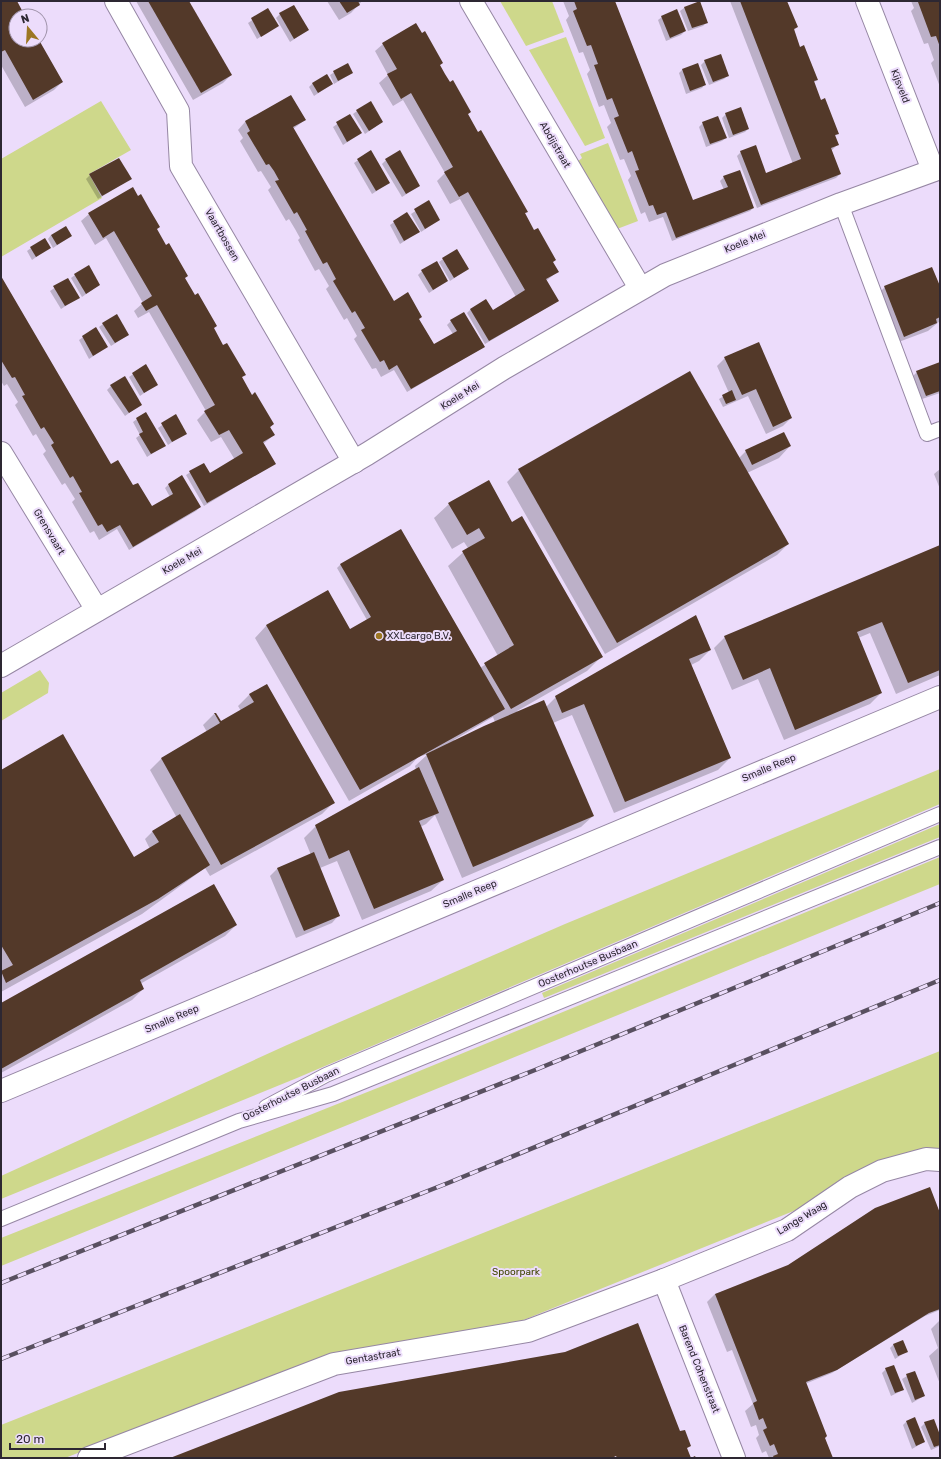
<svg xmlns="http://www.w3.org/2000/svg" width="941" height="1459" viewBox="0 0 941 1459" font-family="Rubik,sans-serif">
<rect width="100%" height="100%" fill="#ecdcfb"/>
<g fill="#ced88b">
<path d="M500 1H552L564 32 526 46Z"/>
<path d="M566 37 605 138 585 146 529 50Z"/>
<path d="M101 101 131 150 89 174 102 198 1 257V159Z"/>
<path d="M608 143 638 221 617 229 577 162 582 158 580 154Z"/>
<path d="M40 670 49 683 48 693 1 721V693Z"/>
<path d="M940 769V804L297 1078 1 1199V1176L287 1045 565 924Z"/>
<path d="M940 824V837L544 998 542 993Z"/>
<path d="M940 857V884L1 1266V1238L395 1081Z"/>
<path d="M940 1051V1152L521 1321 329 1355 65 1458H1V1425Z"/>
</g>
<g fill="#0003" fill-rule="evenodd">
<path d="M1 1H15L24 16H16V40H38L62 82 54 90 25 107 1 65Z"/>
<path d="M136 1H192L189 3 231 75 223 83 193 100Z"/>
<path d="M327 1H362L351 13 339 20Z"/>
<path d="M563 1H614L691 201 724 190 720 181 724 177 753 208 750 211 672 241 663 217 649 222 645 212 641 214 628 180 631 176 624 159 620 160 607 127 611 123 604 105 599 107 587 74 590 70 583 52 579 53 566 20 569 16Z"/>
<path d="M730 1H786L797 27 793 31 800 48 817 80 813 83 821 101 838 133 834 137 838 144 831 151 840 174 836 178 757 208 737 156 741 152 766 174 793 164Z"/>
<path d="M911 1H940V87L931 63 934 60 928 43 924 44 911 11 914 8Z"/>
<path d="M699 2 707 22 703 26 688 31 680 11 684 8Z"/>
<path d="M268 9 277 26 257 39 248 23Z"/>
<path d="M280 14 308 30 290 42 276 18Z"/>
<path d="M662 17 685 31 681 35 666 41 658 20Z"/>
<path d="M383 44 442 63 439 66 470 112 467 115 527 212 524 214 557 272 546 281 558 301 485 344 467 313 471 309 493 311 516 297 460 199 450 204 437 181 445 173 403 100 393 106 379 83 388 75 375 51Z"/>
<path d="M705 61 728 75 724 79 709 85 701 65Z"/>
<path d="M347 64 352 73 334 84 330 75Z"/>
<path d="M697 64 705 84 702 88 686 94 679 73 682 70Z"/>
<path d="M313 83 332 84 314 96 309 87Z"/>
<path d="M290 96 305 120 293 129 393 302 418 319 434 345 453 334 447 325 451 321 484 347 407 392 394 370 381 377 376 368 372 369 354 339 357 336 347 318 344 320 326 289 329 286 319 269 315 271 298 240 300 238 295 229 289 219 286 221 268 190 271 187 261 171 258 172 240 141 243 138 238 130 245 122Z"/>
<path d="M357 111 382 122 365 134 353 114Z"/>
<path d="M726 114 748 129 745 132 729 138 722 118Z"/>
<path d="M350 115 361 133 343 145 333 127Z"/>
<path d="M703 123 726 138 722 141 706 147 699 127Z"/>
<path d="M371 151 389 183 372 194 354 163Z"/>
<path d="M386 160 419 186 402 197 382 164Z"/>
<path d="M90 175 130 179 98 199 86 179Z"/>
<path d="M429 202 439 220 421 232 411 214Z"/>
<path d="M407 213 419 232 400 244 390 225Z"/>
<path d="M89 214 156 230 223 346 244 375 241 378 251 396 273 424 270 428 274 435 263 444 274 464 204 506 186 475 203 464 209 474 235 460 221 437 211 442 197 420 206 411 149 312 138 318 134 311 143 303 106 238 95 245 81 221Z"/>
<path d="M51 235 71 236 53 248 48 239Z"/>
<path d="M31 248H49L32 260 27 251Z"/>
<path d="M443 259 468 269 450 281 439 262Z"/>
<path d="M422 271 447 281 429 293 418 275Z"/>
<path d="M75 275 99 285 82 297 71 278Z"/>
<path d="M1 278 110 466 152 508 170 497 165 488 168 485 200 507 196 511 129 550 117 529 99 540 94 531 90 533 72 502 75 499 65 483 62 485 43 454 46 451 36 434 33 436 15 405 18 402 7 384 4 386 1 381Z"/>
<path d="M68 279 78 298 61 309 50 291Z"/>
<path d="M885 287 940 289V321L928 331 896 343 877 295Z"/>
<path d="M103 324 128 335 111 346 99 327Z"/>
<path d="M96 328 107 347 89 359 79 340Z"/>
<path d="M725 358 791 418 783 426 766 434 748 396 723 407 719 399 729 393 717 366Z"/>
<path d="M940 363V393L922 399 913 376 917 372Z"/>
<path d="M146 365 157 384 140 396 129 377Z"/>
<path d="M111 386 140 405 125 416 107 390Z"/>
<path d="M145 413 164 446 147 457 136 438 140 435 133 422Z"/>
<path d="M175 416 185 433 168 445 158 428Z"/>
<path d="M576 438 739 458 746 451 790 446 779 458 747 473 788 544 777 555 605 654 507 482 519 470Z"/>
<path d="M940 469V489L934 474Z"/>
<path d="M449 504 511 524 602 656 587 671 517 711 518 712 546 707 556 697 710 650 699 661 691 665 730 758 718 770 614 813 572 715 553 723 593 816 581 827 462 878 435 815 426 824 420 827 443 880 431 891 362 920 337 861 320 868 339 915 332 923 296 938 270 876 278 868 311 855 304 838 316 826 416 770 415 766 428 754 418 757 410 766 349 801 255 638 266 626 327 591 350 630 367 620 337 568 341 564 480 668 498 656 448 566 468 548 464 542 452 549 434 518ZM493 717 495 722 455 741 454 740Z"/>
<path d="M940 546V675L896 694 870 633 858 638 881 693 870 704 784 740 758 679 732 690 714 648 725 637Z"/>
<path d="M266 685 333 803 322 814 210 876 205 868 142 914 1 992V771L134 858 150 849 145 839 152 832 177 818 150 770 161 759 207 732 203 725 214 714 221 723 241 711 238 706 249 695Z"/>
<path d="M236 925 225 936 140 984 143 989 132 1000 1 1073V1004Z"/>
<path d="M940 1216V1310L925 1316 832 1373 805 1384 832 1458H769L766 1451 762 1453 756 1438 759 1435 756 1425 751 1427 745 1411 753 1404 732 1350 727 1352 707 1302 715 1294Z"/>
<path d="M940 1320V1384L929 1356 938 1348 931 1329Z"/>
<path d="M894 1344 906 1352 895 1359 890 1348Z"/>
<path d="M886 1369 903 1390 891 1396 882 1373Z"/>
<path d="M914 1372 924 1396 912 1403 902 1379Z"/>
<path d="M906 1422 924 1442 912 1449 903 1425Z"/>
<path d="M925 1423 940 1437V1446L931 1450 921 1427Z"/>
</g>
<g fill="#533929">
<path d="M1 1H17L25 16H16V40H39L63 82 33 100 5 50 1 52Z"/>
<path d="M148 1H189L232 75 201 93Z"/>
<path d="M339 1H358L360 5 347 13Z"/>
<path d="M574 1H615L693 200 728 187 723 176 740 170 754 208 676 238 666 212 657 215 653 205 649 206 635 171 639 170 632 151 628 153 614 118 619 116 612 98 607 100 594 65 598 64 591 45 587 46 573 11 577 9Z"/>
<path d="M700 1 708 23 692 28 684 7Z"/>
<path d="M740 1H787L798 27 794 29 800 47 804 45 818 80 814 81 821 100 825 98 839 134 835 135 839 145 831 148 841 174 761 205 740 151 756 145 766 173 801 159Z"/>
<path d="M921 1H940V47L936 36 931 37 918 2Z"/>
<path d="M294 5 309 30 294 39 279 13Z"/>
<path d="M268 8 279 26 261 37 251 18Z"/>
<path d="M677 9 686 31 670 38 661 16Z"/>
<path d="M416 23 422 33 425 31 443 63 440 65 445 74 450 82 453 80 471 112 468 114 478 132 481 130 528 212 525 213 534 230 538 228 556 260 553 262 559 272 546 279 559 301 489 341 470 309 486 299 493 310 525 290 468 192 459 197 444 172 453 167 411 93 401 99 387 74 397 69 382 43Z"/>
<path d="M721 54 729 76 713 82 704 60Z"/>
<path d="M348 63 353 73 338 81 333 71Z"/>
<path d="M698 63 706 85 690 91 682 69Z"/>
<path d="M327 74 333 84 318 93 312 83Z"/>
<path d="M291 95 306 120 293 127 394 301 408 292 422 317 419 319 434 344 457 331 450 320 464 312 485 347 411 389 397 365 389 370 384 360 380 362 361 330 365 328 355 311 352 313 333 281 336 279 327 262 323 264 305 231 307 230 297 212 294 214 275 181 279 180 274 171 269 164 266 165 247 133 250 131 245 121Z"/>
<path d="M371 101 383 122 369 131 356 110Z"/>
<path d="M741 107 749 129 733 135 725 113Z"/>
<path d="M350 114 362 133 347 142 336 122Z"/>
<path d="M718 116 727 138 710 144 702 122Z"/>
<path d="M371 150 390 183 376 191 357 159Z"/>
<path d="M400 150 420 186 406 194 385 159Z"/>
<path d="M119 158 132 179 102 196 89 174Z"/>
<path d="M133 187 138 196 141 194 150 210 160 227 157 229 166 245 169 243 188 276 185 278 195 295 198 293 217 326 214 328 223 345 227 343 246 375 242 377 252 395 255 392 274 424 270 427 275 435 263 442 276 464 207 503 189 471 204 463 210 473 243 453 229 430 219 435 204 411 215 405 157 305 146 311 141 303 152 296 114 231 103 238 88 213Z"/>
<path d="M429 200 440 220 425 229 414 209Z"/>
<path d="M407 212 420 232 404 241 393 221Z"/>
<path d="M66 226 72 236 57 245 51 235Z"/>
<path d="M45 238 51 248 36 257 30 247Z"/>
<path d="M457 249 469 269 454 278 442 258Z"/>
<path d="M437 261 448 281 433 290 421 270Z"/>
<path d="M89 265 100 285 86 294 74 274Z"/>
<path d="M932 267 940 286V317L936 319 937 323 904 337 884 286Z"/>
<path d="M1 276 111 464 118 460 133 485 138 483 152 506 173 494 168 484 182 475 201 507 133 547 120 525 107 532 102 524 98 526 79 493 82 492 73 476 70 478 51 445 54 443 44 427 41 429 22 396 25 395 15 377 12 378 1 360Z"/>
<path d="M68 278 80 298 65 306 53 286Z"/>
<path d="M117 314 129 335 115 343 102 323Z"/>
<path d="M96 327 108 347 93 356 82 336Z"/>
<path d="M759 342 792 418 773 427 756 389 742 395 724 357Z"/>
<path d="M940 362V391L926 396 916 371Z"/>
<path d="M146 364 158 385 144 393 132 373Z"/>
<path d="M690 371 789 544 617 643 518 469Z"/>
<path d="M125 376 142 405 129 413 110 385Z"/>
<path d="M732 390 736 400 726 404 722 395Z"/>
<path d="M146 412 166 446 151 454 139 434 143 432 136 418Z"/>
<path d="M176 414 187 434 172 442 161 423Z"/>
<path d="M784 432 791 446 752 465 745 450Z"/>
<path d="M489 480 512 522 522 516 603 657 511 709 484 663 514 645 462 551 485 538 479 528 467 535 448 503Z"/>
<path d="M401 529 505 709 360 790 266 625 328 590 350 629 371 617 340 564Z"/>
<path d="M940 545V670L908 683 882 622 857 632 882 693 795 730 770 668 743 680 724 636Z"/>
<path d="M696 615 711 650 689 659 731 758 625 802 584 704 562 713 555 696Z"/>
<path d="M267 684 335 803 221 865 161 758 220 723 214 713H216L221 721 254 702 249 694Z"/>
<path d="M544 700 594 816 473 867 426 754 484 726Z"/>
<path d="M63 734 134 857 159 842 152 831 180 814 210 865 158 899 6 983 1 971 13 965 1 945V770Z"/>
<path d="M419 767 439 813 419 821 444 880 374 909 349 850 329 859 315 825Z"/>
<path d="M314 852 340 916 304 931 277 868Z"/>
<path d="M214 884 237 925 140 980 144 989 1 1069V1003Z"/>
<path d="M930 1187 940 1213V1309L929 1313 837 1370 806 1382 827 1436 825 1438 833 1458H774L773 1456 778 1454 774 1444 770 1446 763 1430 767 1428 763 1418 759 1420 753 1403 757 1401 715 1294 788 1265 875 1208Z"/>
<path d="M638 1323 680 1431 685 1430 691 1446 687 1448 691 1458 695 1456 696 1458H617L616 1456 612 1458H170L339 1392 565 1352Z"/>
<path d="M903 1340 908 1352 898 1356 893 1344Z"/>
<path d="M894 1365 904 1390 895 1393 885 1368Z"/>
<path d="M915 1371 925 1396 915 1400 906 1374Z"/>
<path d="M915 1417 925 1442 916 1446 906 1421Z"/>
<path d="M934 1419 940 1435V1445L934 1447 924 1422Z"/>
</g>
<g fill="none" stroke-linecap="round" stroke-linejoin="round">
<g stroke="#9687a4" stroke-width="16">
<g id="lane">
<path d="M841 204 927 434 940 429"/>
<path d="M266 1107 326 1075 940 814"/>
<path d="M1 1219 239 1121 333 1094 940 847"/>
</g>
</g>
<g stroke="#9687a4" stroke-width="24">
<g id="street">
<path d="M116 1 178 111 181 166 354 462"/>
<path d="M471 1 640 288"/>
<path d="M867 1 933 170"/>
<path d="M1 453 97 610"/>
<path d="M1 666 367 454 504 368 665 275 841 204 940 168"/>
<path d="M1 1091 940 697"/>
<path d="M664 1280 734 1458"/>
<path d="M89 1458 334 1364 528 1331 664 1280 787 1230 850 1187 882 1171 926 1159 940 1160"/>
</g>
</g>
<use href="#lane" stroke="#fff" stroke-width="14"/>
<use href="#street" stroke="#fff" stroke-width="22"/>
<g stroke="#595060" stroke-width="4.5">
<g id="rail">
<path d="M1 1283 535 1070 940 903"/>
<path d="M1 1359 448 1183 940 980"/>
</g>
</g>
<use href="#rail" stroke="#ecdcfb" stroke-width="3" stroke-dasharray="9" stroke-linecap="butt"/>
</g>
<circle fill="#9c7622" stroke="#ecdcfb" stroke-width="1.5" cx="379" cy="636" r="4"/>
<g text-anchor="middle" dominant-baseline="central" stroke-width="4" stroke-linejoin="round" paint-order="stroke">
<g font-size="10" fill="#2d2732" stroke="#ecdcfb">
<text transform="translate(900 86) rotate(69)">Kijsveld</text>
<text transform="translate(555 145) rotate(60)">Abdijstraat</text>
<text transform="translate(222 235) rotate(60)">Vaartbossen</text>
<text transform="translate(745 242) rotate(-22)">Koele Mei</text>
<text transform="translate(460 396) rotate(-32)">Koele Mei</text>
<text transform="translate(49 532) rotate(59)">Grensvaart</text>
<text transform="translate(182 561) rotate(-30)">Koele Mei</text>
<text transform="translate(769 768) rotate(-23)">Smalle Reep</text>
<text transform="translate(470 894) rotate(-23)">Smalle Reep</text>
<text transform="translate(588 964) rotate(-23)">Oosterhoutse Busbaan</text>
<text transform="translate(172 1019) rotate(-23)">Smalle Reep</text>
<text transform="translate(291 1094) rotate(-27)">Oosterhoutse Busbaan</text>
<text transform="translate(802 1218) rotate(-31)">Lange Waag</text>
<text transform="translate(373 1357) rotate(-10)">Gentastraat</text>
<text transform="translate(699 1369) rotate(68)">Barend Cohenstraat</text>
</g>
<g font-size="10" fill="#2d2732" stroke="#ecdcfb" text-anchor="start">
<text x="387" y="636">XXLcargo B.V.</text>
</g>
<g font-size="10" fill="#404600" stroke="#ecdcfb">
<text x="516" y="1272">Spoorpark</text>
</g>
</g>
<rect width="941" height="1459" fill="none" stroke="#2d2732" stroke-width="4"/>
<g transform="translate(28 28) rotate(342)"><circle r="19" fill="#ecdcfb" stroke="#a094ab"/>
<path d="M0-3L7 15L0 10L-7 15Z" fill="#9c7622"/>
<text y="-6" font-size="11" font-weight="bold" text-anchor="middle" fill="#2d2732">N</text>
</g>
<path d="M10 1443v6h95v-6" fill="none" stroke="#2d2732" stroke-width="2"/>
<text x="16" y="1443" font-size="12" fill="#2d2732" stroke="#ecdcfb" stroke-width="3" paint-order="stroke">20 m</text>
</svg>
